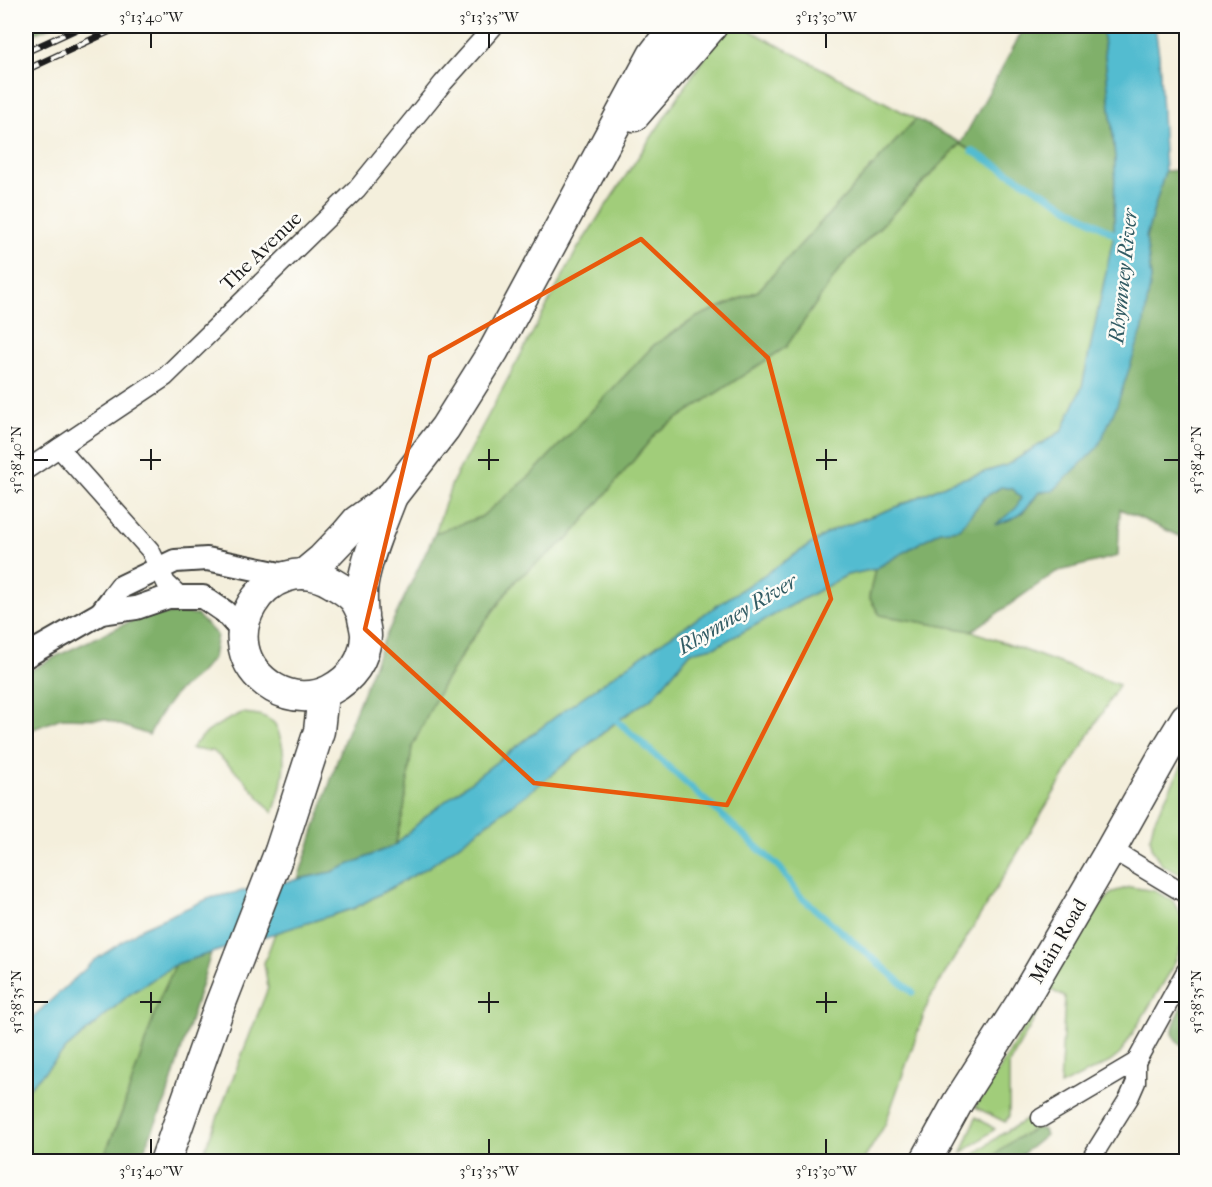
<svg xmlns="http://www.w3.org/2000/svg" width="1212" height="1187" viewBox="0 0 1212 1187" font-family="'IM FELL French Canon',serif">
<rect width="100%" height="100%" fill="#fdfcf7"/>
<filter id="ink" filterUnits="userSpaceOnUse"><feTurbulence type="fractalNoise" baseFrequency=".0167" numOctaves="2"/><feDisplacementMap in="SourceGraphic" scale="12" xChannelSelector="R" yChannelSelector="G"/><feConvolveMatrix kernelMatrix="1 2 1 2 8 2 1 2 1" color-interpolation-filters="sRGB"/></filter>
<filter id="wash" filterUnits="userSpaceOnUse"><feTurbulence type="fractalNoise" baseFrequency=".008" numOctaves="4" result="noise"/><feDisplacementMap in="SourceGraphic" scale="24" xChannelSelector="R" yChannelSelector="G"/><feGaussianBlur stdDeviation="1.35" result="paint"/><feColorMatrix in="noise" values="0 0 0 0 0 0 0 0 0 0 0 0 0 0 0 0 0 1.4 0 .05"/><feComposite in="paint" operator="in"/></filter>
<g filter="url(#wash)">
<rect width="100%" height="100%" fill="#f4efdc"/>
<g fill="#a1cd7a" stroke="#5e744b" stroke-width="1.5">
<path d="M725 26H742L916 119 758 291 697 317 654 345 531 475 481 517 435 533 452 483 578 248Z"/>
<path d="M961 144 1114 234 1082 387 1062 431 1007 465 949 483 899 506 831 531 666 639 563 711 426 816 395 845 404 809 412 747 442 686 469 644 516 580 570 537 657 432 786 347 841 267Z"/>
<path d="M875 569 869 597 880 615 972 631 1119 685 929 1000 885 1125 863 1161 200 1162 268 988 264 963 275 933 355 908 430 866 544 781 618 721 653 697 691 652 717 646 847 575Z"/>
<path d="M242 713C253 714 263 714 273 722 276 725 278 730 279 734 289 759 282 789 273 813L241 776 213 751 191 749C204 731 222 722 242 713Z"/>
<path d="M1186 757V873L1180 874 1162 865 1153 851 1150 838 1154 821Z"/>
<path d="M1130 887 1155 891 1173 901 1183 919 1184 939 1172 969 1120 1054 1110 1062 1060 1086 1065 997 1051 990 1009 1064V1116L1005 1122 975 1107 1004 1062 1048 985 1098 908 1113 892Z"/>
<path d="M176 964 160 998 122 1112 102 1161H26V1091L65 1050 130 994Z"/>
<path d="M976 1117 995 1129 962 1153Z"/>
<path d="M1029 1118 1036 1128 1012 1141 988 1161 964 1162 1002 1134Z"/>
</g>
<g fill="#80b06a" stroke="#4e6643" stroke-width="1.5">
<path d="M26 26H52L26 37Z"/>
<path d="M1025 26H1102L1115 157 1114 234 960 144 841 267 786 347 657 432 570 537 516 580 469 643 442 686 412 747 404 809 395 845 332 872 298 879 344 740 383 642 435 533 481 517 531 475 654 345 697 317 758 291 916 119 961 143Z"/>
<path d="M1186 160V539L1120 509 1118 556 1056 572 972 631 880 615 869 597 875 569 940 531 959 529 985 497 1001 487 1013 489 1021 498 1017 508 997 524C1021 517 1025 512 1039 492L1151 279 1146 237 1165 171 1181 170Z"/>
<path d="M186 613 197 615 217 635 213 658 199 674 176 693 159 716 149 735 104 719 61 718 26 732V673L57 656 144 615Z"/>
<path d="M211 953 166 1100 139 1161 102 1162 122 1112 160 998 176 964Z"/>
<path d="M1186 999V1047C1183 1045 1180 1044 1177 1042 1166 1030 1181 1011 1186 999Z"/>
<path d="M1036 1128 1044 1130 1046 1135 1014 1161H988L1012 1141Z"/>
</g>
<path fill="#53bcd0" stroke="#386c76" stroke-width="1.5" d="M1102 26H1155L1159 55 1165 171 1146 237 1151 279 1143 328 1117 405 1098 447 1053 491 1039 492C1024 513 1020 517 995 525L1016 508 1021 498 1013 489 1001 487 985 497 959 529 940 531 875 569 847 575 717 646 691 652 653 697 617 721 544 781 430 866 355 908 176 964 130 994 65 1050 26 1091V1023L95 960 144 927 210 898 332 872 395 845 426 816 563 711 666 639 831 531 899 506 949 483 1007 465 1062 431 1082 387 1114 234 1115 157Z"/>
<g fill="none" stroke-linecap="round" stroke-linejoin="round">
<g stroke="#53bcd0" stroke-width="7">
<path d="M972 151 1114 234"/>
<path d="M612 716 780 868 800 896 912 992"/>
</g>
</g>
</g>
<g filter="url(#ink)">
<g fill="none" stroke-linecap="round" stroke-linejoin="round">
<g stroke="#3c3c39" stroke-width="21">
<g id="minor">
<path d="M59 448 150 550 166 583 181 597"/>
<path d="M26 470 165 377 357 189 443 83 494 26"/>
<path d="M1111 849 1186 894"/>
<path d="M1041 1118 1136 1062 1186 971"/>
<path d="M1089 1162 1129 1098 1136 1082V1062"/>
</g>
</g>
<g stroke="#3c3c39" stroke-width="26">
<g id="tertiary">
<path d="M101 613 121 587 175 561 207 559 290 576"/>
<path d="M26 656 101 613 136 608 168 597H203L225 612 243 632"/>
</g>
</g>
<g stroke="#3c3c39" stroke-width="33">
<g id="primary">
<path d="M634 116 712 26"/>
<path d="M304 574 322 559 346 534 357 521 392 496 445 428 494 350 653 55 675 26"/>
<path d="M363 615C360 610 358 604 354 599 349 593 339 587 332 583 268 544 202 644 274 688 291 698 313 699 330 690 351 679 365 660 366 636 366 630 364 624 363 618 362 607 361 593 363 582 368 553 382 523 392 496"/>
<path d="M165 1162 220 1005 280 851 319 731 323 694"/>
<path d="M925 1162 958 1102 1023 1000 1111 849 1166 751 1186 718"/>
</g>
</g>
<use href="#minor" stroke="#fff" stroke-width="18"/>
<use href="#tertiary" stroke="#fff" stroke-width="22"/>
<use href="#primary" stroke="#fff" stroke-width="30"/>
<g stroke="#1c1c1c" stroke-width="7">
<g id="rail">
<path d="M26 52 83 26"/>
<path d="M26 70 121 26"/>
</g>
</g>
<use href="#rail" stroke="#fdfcf7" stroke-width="4.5" stroke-dasharray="14" stroke-linecap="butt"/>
</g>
</g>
<path fill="none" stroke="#e8590c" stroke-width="4.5" stroke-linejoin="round" d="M641 239 768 358 831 599 727 805 534 783 365 629 430 357Z"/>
<path fill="none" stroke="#1c1c1c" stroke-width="2" d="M151 33V48M489 33V48M826 33V48M151 449V470M489 449V470M826 449V470M33 460H48M140 460H161M478 460H499M816 460H837M1164 460H1179M151 992V1013M489 992V1013M826 992V1013M33 1002H48M140 1002H161M478 1002H499M816 1002H837M1164 1002H1179M151 1139V1154M489 1139V1154M826 1139V1154"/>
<g text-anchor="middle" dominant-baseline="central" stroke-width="5" stroke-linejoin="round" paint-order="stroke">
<g font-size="20" fill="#1c1c1c" stroke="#fdfcf7">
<text transform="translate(261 251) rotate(-44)">The Avenue</text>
<text transform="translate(1058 941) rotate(-60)">Main Road</text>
</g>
<g font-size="21" font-style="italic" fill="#325c64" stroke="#fdfcf7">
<text transform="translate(1123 276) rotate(-84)">Rhymney River</text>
<text transform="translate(737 614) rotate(-31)">Rhymney River</text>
</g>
</g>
<rect width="1212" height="1187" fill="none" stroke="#fdfcf7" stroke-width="66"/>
<rect x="33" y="33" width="1146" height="1121" fill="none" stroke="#1c1c1c" stroke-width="2"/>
<g font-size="15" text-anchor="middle" fill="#1c1c1c">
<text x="151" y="22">3°13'40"W</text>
<text x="489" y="22">3°13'35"W</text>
<text x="826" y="22">3°13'30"W</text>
<text transform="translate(16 460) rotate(-90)" y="5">51°38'40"N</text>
<text transform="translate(1196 460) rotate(-90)" y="5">51°38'40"N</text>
<text transform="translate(16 1002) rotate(-90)" y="5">51°38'35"N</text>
<text transform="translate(1196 1002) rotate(-90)" y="5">51°38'35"N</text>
<text x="151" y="1176">3°13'40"W</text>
<text x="489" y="1176">3°13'35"W</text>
<text x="826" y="1176">3°13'30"W</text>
</g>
</svg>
